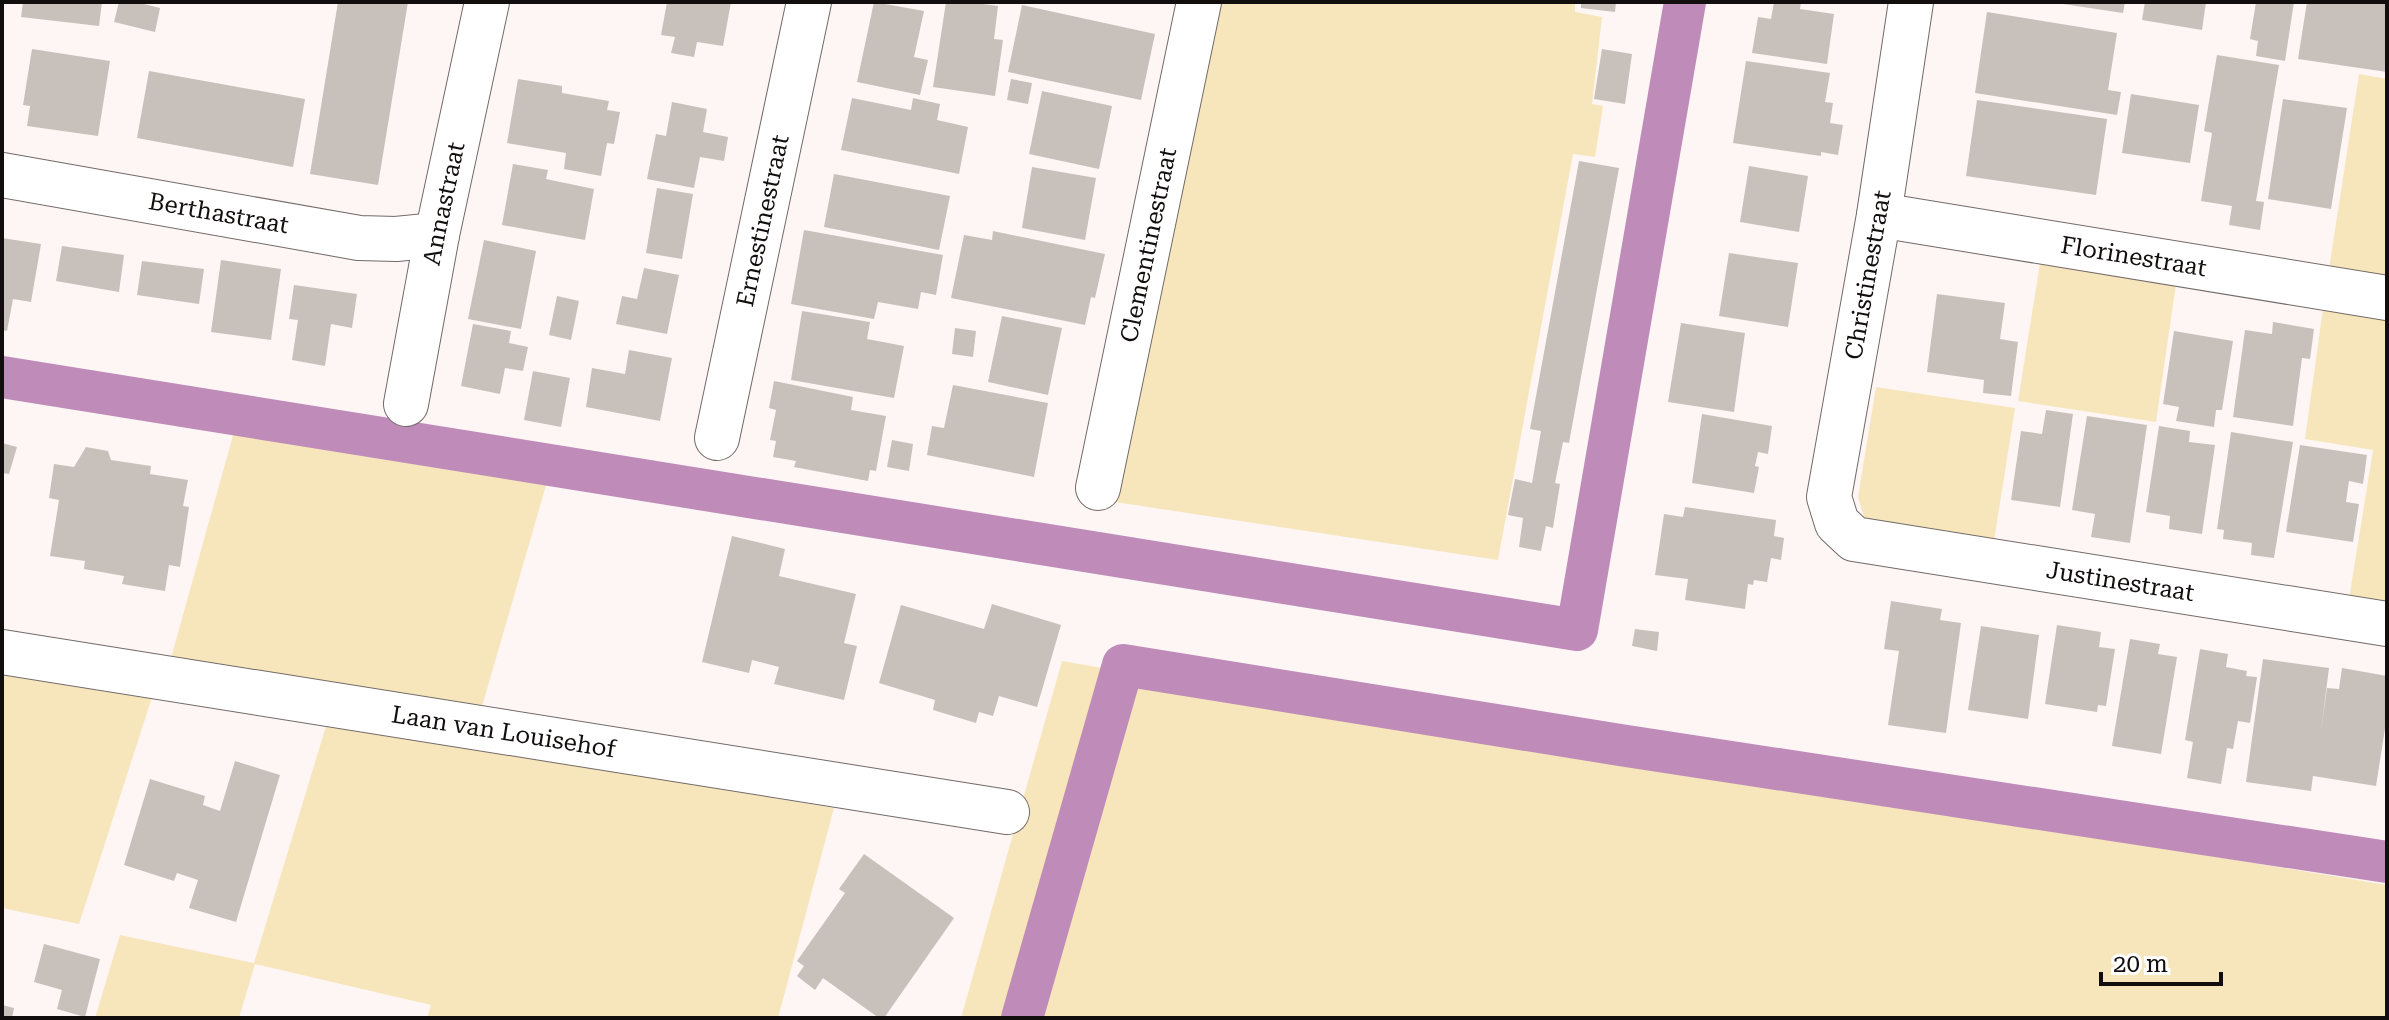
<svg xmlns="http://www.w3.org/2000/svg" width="2389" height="1020" viewBox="0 0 2389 1020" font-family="'Roboto Serif',serif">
<rect width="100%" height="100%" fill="#fef6f5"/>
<g fill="#f7e6bb">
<path d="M1221 2H1575V12L1602 17 1592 104 1603 106 1595 157 1573 154 1498 560 1115 502Z"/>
<path d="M2359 74 2387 79V278L2329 269Z"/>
<path d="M2041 257 2177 277 2156 422 2018 401Z"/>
<path d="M2324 301 2387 311V606L2349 599 2373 450 2305 439Z"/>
<path d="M1876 387 2015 408 1994 541 1865 520 1858 497Z"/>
<path d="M237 421 549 475 481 710 171 658Z"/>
<path d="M1062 661 1594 753 1756 784 2012 823 2387 885V1018H961Z"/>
<path d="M2 672 153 694 79 924 2 908Z"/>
<path d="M327 723 834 808 778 1018H427L431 1005 255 964 239 1018H95L120 935 254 963Z"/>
</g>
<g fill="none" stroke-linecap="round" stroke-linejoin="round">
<g stroke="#bf8cba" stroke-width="42">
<path d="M2 377 1577 630 1685 2"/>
<path d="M1022 1018 1123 665 1620 745 2387 862"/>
</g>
</g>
<g fill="#c8c0bb">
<path d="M23 2H102L99 26 21 17Z"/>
<path d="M119 2H136L160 8 155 32 114 22Z"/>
<path d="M338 2H408L378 185 310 174Z"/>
<path d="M667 2H731L723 46 697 42 694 57 671 53 675 37 661 35Z"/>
<path d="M874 2 924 11 914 57 928 60 920 95 857 82Z"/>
<path d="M946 2H969L998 6 994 39 1003 40 995 96 933 87Z"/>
<path d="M1581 2H1616L1615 12 1581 8Z"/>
<path d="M1774 2H1801L1800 9 1834 14 1827 64 1752 53 1758 17 1771 19Z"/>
<path d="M2063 2H2125L2123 13 2063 4Z"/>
<path d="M2145 2H2206L2202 30 2142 20Z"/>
<path d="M2256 2H2294L2285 61 2256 56 2258 41 2250 39Z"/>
<path d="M2307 2H2387V72L2298 59Z"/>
<path d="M1022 5 1155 34 1141 100 1008 72Z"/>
<path d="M1987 12 2117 33 2108 90 2121 92 2117 115 1975 93Z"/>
<path d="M32 49 110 61 98 136 27 126 30 106 23 105Z"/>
<path d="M1602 49 1632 54 1625 104 1594 99Z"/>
<path d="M2217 55 2279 65 2256 201 2264 202 2260 230 2229 225 2232 206 2201 201 2212 133 2204 131Z"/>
<path d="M1746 61 1830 73 1825 102 1833 103 1830 123 1843 125 1838 155 1821 152V156L1733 143Z"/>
<path d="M149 71 305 99 293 167 137 138Z"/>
<path d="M518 79 562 86V93L609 101 607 110 620 112 614 144 607 143 601 176 564 169 566 153 507 143Z"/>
<path d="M1011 79 1032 83 1028 104 1007 100Z"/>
<path d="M1042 91 1112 106 1099 169 1029 154Z"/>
<path d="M2131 94 2199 105 2190 163 2122 153Z"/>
<path d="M852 98 911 110 913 98 940 104 937 120 968 127 959 174 841 150Z"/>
<path d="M2283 99 2347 108 2331 209 2268 199Z"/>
<path d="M1977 100 2107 119 2096 195 1966 176Z"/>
<path d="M672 102 707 109 703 132 728 137 724 161 700 157 694 188 647 179 656 134 666 136Z"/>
<path d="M1579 161 1619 168 1569 443 1563 442 1555 483 1560 484 1553 528 1546 526 1541 551 1519 547 1523 518 1508 515 1515 479 1532 483 1541 431 1530 429Z"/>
<path d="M513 164 548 170 546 179 594 189 585 240 502 225Z"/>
<path d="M1749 166 1808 176 1799 232 1740 222Z"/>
<path d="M1032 167 1096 178 1085 240 1022 228Z"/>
<path d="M834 174 950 196 939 250 824 227Z"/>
<path d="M657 188 693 194 682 259 646 253Z"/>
<path d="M804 230 943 255 936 295 921 292 918 309 878 302 874 319 791 304Z"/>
<path d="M993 231 1105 254 1095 298 1091 297 1085 325 951 298 964 235 992 240Z"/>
<path d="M2 238 41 244 31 302 13 299 7 331 2 330Z"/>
<path d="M484 240 536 251 521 329 468 319Z"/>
<path d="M62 246 124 255 119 292 56 281Z"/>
<path d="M1729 253 1798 263 1788 327 1719 316Z"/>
<path d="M221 260 281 269 271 340 211 332Z"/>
<path d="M142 261 204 269 199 304 137 295Z"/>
<path d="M644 268 679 275 667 334 616 324 622 296 637 299Z"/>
<path d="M294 285 357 294 352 328 331 324 325 366 292 360 298 320 289 319Z"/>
<path d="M1937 294 2005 303 2000 339 2018 342 2011 396 1983 393 1984 380 1927 372Z"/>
<path d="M557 296 579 301 571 340 549 335Z"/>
<path d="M802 311 870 322 867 339 904 346 894 398 791 380Z"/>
<path d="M1002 316 1062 328 1048 395 988 382Z"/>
<path d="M2273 322 2314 329 2310 359 2302 358 2293 426 2233 417 2245 330 2272 334Z"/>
<path d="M1681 323 1745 333 1734 412 1668 402Z"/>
<path d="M473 324 511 331 509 343 528 347 523 371 505 368 500 394 461 386Z"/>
<path d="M955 328 976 331 973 357 952 354Z"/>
<path d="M2174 331 2233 341 2222 410H2216L2214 427 2176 421 2179 407 2163 404Z"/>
<path d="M629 350 672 358 660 421 586 407 592 368 625 374Z"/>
<path d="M533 371 570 378 561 427 524 420Z"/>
<path d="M774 381 853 397 851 410 886 416 876 471 870 470 868 481 794 467 796 461 773 457 776 441 770 440 776 410 769 408Z"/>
<path d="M953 385 1048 403 1034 477 927 455 932 426 944 428Z"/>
<path d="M2046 410 2073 414 2060 507 2011 500 2021 431 2042 434Z"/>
<path d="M1702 414 1772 426 1768 454 1758 452 1755 466 1759 467 1754 493 1692 483Z"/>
<path d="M2087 416 2147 425 2130 543 2091 537 2095 514 2072 510Z"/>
<path d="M2159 426 2190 431 2189 442 2215 445 2202 534 2169 529 2170 516 2146 512Z"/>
<path d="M2231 432 2293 442 2274 558 2251 555 2252 543 2223 539 2224 530 2217 529Z"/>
<path d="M892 440 913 444 909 471 887 467Z"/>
<path d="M2 443 17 447 9 474 2 473Z"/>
<path d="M2300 445 2367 455 2363 484 2349 481 2346 502 2359 504 2353 542 2286 532Z"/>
<path d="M86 447 108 451 111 460 151 466 150 474 188 480 183 506 189 507 180 567 169 565 165 591 122 584 124 576 84 569 85 561 50 556 59 500 49 498 54 464 74 467Z"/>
<path d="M1685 507 1776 520 1774 536 1784 538 1781 560 1771 558 1767 582 1754 580 1753 585 1748 584 1745 609 1685 600 1688 579 1655 575 1664 514 1683 517Z"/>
<path d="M732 536 785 549 779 576 856 594 844 643 857 646 844 700 774 684 779 667 752 660 749 673 702 662Z"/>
<path d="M1891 601 1942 609 1940 620 1961 623 1946 733 1888 725 1899 651 1884 649Z"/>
<path d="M992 604 1061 625 1037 707 999 696 993 716 979 712 976 723 933 710 935 700 879 683 901 605 984 629Z"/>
<path d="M2057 625 2101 632 2099 647 2115 649 2106 706 2098 705 2097 712 2045 704Z"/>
<path d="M1981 626 2039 635 2028 719 1968 710Z"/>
<path d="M1635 629 1659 632 1657 651 1632 646Z"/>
<path d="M2130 639 2160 644 2158 654 2177 657 2161 754 2112 746Z"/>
<path d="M2200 649 2228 654 2226 667 2247 671 2246 676 2257 677 2250 723 2238 721 2233 749 2227 748 2221 784 2187 778 2193 742 2185 740Z"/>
<path d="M2263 659 2329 668 2321 731 2327 688 2339 689 2342 668 2387 676V716L2376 786 2313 776 2311 791 2246 782Z"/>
<path d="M235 761 280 775 236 922 189 908 198 880 177 873 174 881 124 865 150 779 205 796 203 805 220 811Z"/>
<path d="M864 854 954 918 884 1018H879L823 978 815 990 797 976 804 966 797 961 845 893 839 889Z"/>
<path d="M44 944 100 959 85 1017 57 1009 62 990 34 982Z"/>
<path d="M2 1005 14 1008 12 1018H2Z"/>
</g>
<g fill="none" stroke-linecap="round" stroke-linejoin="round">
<g stroke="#726a68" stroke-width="46">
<g id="minor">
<path id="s1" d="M1911 2 1879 215 1829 497 1837 523 1854 539 2387 624"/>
<path id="s2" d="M2 175 359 238 396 239 437 235"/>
<path id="s3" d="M1879 215 2387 298"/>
<path id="s4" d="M406 404 437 235 487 2"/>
<path id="s5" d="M717 438 809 2"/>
<path id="s6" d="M1098 488 1199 2"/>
<path id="s7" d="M2 652 1007 812"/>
</g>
</g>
<use href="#minor" stroke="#fff" stroke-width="44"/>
</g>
<g text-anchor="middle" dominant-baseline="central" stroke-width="6" stroke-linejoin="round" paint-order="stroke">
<g font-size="24" fill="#120e0e" stroke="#fff">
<text stroke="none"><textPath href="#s4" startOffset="204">Annastraat</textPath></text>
<text stroke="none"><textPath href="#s2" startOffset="220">Berthastraat</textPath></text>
<text stroke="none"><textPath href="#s5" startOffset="222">Ernestinestraat</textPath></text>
<text stroke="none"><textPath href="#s6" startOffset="248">Clementinestraat</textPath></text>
<text stroke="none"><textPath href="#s3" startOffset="258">Florinestraat</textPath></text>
<text transform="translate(1868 275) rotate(-80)">Christinestraat</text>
<text stroke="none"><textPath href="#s1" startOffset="822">Justinestraat</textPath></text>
<text stroke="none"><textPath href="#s7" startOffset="508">Laan van Louisehof</textPath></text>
</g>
</g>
<rect width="2389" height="1020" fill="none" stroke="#120e0e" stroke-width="8"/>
<path d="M2101 972v12h120v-12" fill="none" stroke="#120e0e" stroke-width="4"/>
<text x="2113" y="972" font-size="24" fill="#120e0e" stroke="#ffffff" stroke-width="6" paint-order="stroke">20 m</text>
</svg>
